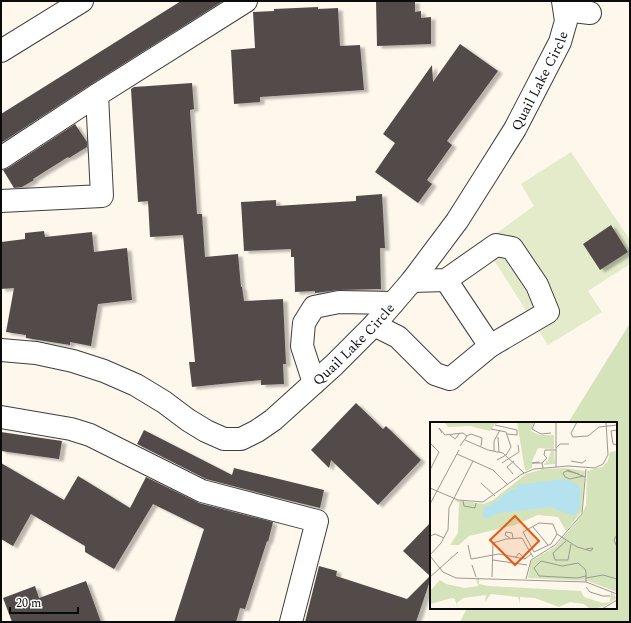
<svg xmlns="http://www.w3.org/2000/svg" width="631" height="623" viewBox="0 0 631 623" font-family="Spectral,serif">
<defs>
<filter id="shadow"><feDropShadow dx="4.5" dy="2.5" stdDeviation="1" flood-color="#0004"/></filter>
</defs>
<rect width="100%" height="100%" fill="#fdf7ec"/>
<path fill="#d4e3ba" d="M630 323V622H460L467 608H616V423H568Z"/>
<path fill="#e4ebca" d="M571 152 630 240V264L588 291 602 312 548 345 483 243 534 206 521 184Z"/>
<g fill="#534c49" filter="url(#shadow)">
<path d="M181 1H223L90 85 1 143V114Z"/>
<path d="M376 1H415V12L421 11V18L431 17V44L377 46Z"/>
<path d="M318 7V9L338 8 340 46 360 45 364 90 260 97V102L234 104 231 50 255 48 253 12 274 11V9Z"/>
<path d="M460 44 498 71 447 141 452 145 427 180 432 184 418 203 375 172 395 143 383 134 432 65 433 82Z"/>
<path d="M192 83 194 109 190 110 197 214H202L205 257 238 254 241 287H242L244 301 283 299 286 364H283L284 384 261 385V380L192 387 189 362H195L183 235 150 237 148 201 138 202 131 89 134 87Z"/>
<path d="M75 124 87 142V147L69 158 68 157 33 179 34 180 22 187 14 188 3 170 8 168Z"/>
<path d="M382 194 385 248H380L381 289 339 290 315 293V291L295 292 294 257H291V249L244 251 241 202 276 200V206L356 201V196Z"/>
<path d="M611 225 628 252 600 270 583 244Z"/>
<path d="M44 231 45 237 92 232 94 252 127 248 132 300 98 304 91 346 70 342V345L26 338V335L6 332 14 288 1 289V242L25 239V233Z"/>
<path d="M356 403 383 429 386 426 421 460 378 505 331 460 329 468 311 450Z"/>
<path d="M144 430 232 475 234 468 324 490 320 508 279 498 206 479 137 444Z"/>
<path d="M1 432 62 441 59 459 1 451Z"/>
<path d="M1 463 64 500 78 476 130 508 146 477 199 503 273 522 268 542 267 541 245 609 240 608 236 622H174L204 529 153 504 114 569 85 552V546L31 514 13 546 1 539Z"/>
<path d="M431 522V578L416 622H305L319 566 337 571 336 576 407 599 430 576 403 551Z"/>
<path d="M86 581 101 622H12L3 598 35 586 39 598Z"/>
</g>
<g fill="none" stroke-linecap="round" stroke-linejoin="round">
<g stroke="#3e3e3e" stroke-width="24">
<g id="minor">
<path d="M565 10 590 13"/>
<path d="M1 51 82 1"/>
<path d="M1 158 97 95 246 1"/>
<path d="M1 201 102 196 97 95"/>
<path d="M446 280 490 346"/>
<path d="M374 325 398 337 435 374 450 379 490 346 548 312 537 285 512 248 496 245 446 280 412 281"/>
<path id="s1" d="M1 350 36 353 73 361 104 371 136 385 164 402 188 420 206 431 224 439H241L257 431 273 420 334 365 374 325 412 281 457 221 488 172 515 129 560 42 566 21 563 1"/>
<path d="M314 383 302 346 304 323 314 307 339 302 393 303"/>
<path d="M1 417 71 429 90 435 202 491 317 521 291 622"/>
</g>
</g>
<use href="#minor" stroke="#fff" stroke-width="22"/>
</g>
<g text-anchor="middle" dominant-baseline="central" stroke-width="4" stroke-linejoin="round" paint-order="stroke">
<g font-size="14" fill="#0b0b0b" stroke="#fff">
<text stroke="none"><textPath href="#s1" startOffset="733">Quail Lake Circle</textPath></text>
<text stroke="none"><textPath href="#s1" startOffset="409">Quail Lake Circle</textPath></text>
</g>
</g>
<g transform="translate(430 422)">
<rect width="187" height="187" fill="#fdf7ec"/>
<path d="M14 0H73L65 2 60 9 40 4 18 5ZM87 0H104L101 9 109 13H124V27L108 26 102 39V46L95 49ZM121 29H124L125 42 113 43 118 38ZM186 29 187 170 158 159 98 156 101 139 125 125 152 93 156 83 157 49 172 45 178 39 180 30ZM136 46 155 49 152 89 136 109 128 95 108 93 85 103 39 114 29 123H20L28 111 29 81 24 78 54 82 63 78 96 52 113 47ZM46 156H49V162L58 164 151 169 154 175 173 181 180 180 181 169 187 176 175 184 164 187H160L154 182 140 180 129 185 105 176 90 175V182L88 175 61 172 55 180 56 173 33 176 27 181 28 187 25 177 22 176 0 182V169L10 158 16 162 35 166 48 164Z" fill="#d4e3ba"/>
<path d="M132 57 143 60 150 65V85L145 94 120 85 69 91 56 97 53 94 54 85 61 83 80 68 86 67 88 63Z" fill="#b6e1ee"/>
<path fill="none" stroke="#9c9992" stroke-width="1" d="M105 0 102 7 111 12 121 11M126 0V45M147 0 141 11 143 15 158 14 169 5 187 3M65 3 87 8V13L77 12M61 7 76 10 81 25 76 33 67 38M187 10V8L181 9 183 22 187 23M12 11 9 6 15 13 33 11 37 14M20 13 25 17 29 12M37 14 41 12 52 16 51 24M68 15 69 30M35 18 58 28 73 31 94 51M0 21 9 30 0 48M30 24 37 14M126 26 130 22H139M64 29V19L70 8M27 32 63 48 78 63M141 39 152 41 156 38M109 40 102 41H112M72 41 89 30 88 23M113 46 112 41 117 36 114 33 115 28H126M137 49 149 52M83 52 77 45 84 39M153 54 140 57 135 55 133 51 138 48 155 55M51 61 65 74M0 66 28 78 53 80 92 52 104 47 138 44 165 46 173 42 178 33 176 0M33 79 34 84 45 86 46 81M0 82 29 28M109 101 123 102 127 112 121 122 104 130 93 110ZM103 105 118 123M127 112 147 125 161 129 163 126 156 127M0 114 5 112 14 116M186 114 184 118 187 125M80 116 75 113 76 110 82 111 83 116M136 119 123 131 125 138H138L141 122M63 121 76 117 92 116 103 135M38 123 41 137 69 132 95 137 101 132M0 133 11 121 18 108 19 86 43 39M0 134 13 150 26 156 156 160 187 172M85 136 89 131 95 137M63 138 97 143M42 143 46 155M0 155 28 130M62 155 63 121M156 156 173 153 187 157M96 157 101 138 125 123 152 92 156 47M156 160V150L155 147 148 141 132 144 111 139 104 146 109 154 147 156 156 154M156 165 160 170 173 174H180M172 187 187 178"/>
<path fill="#e8590c" fill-opacity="0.15" stroke="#e8590c" stroke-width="2" d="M85 94 109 119 85 143 60 118Z"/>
<rect width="187" height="187" fill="none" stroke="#0b0b0b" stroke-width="2"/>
</g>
<rect width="631" height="623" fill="none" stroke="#0b0b0b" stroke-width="4"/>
<path d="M10 607v6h68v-6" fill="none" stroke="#0b0b0b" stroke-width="2"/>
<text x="16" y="607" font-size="12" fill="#0b0b0b" stroke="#ffffff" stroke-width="3" paint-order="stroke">20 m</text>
</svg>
